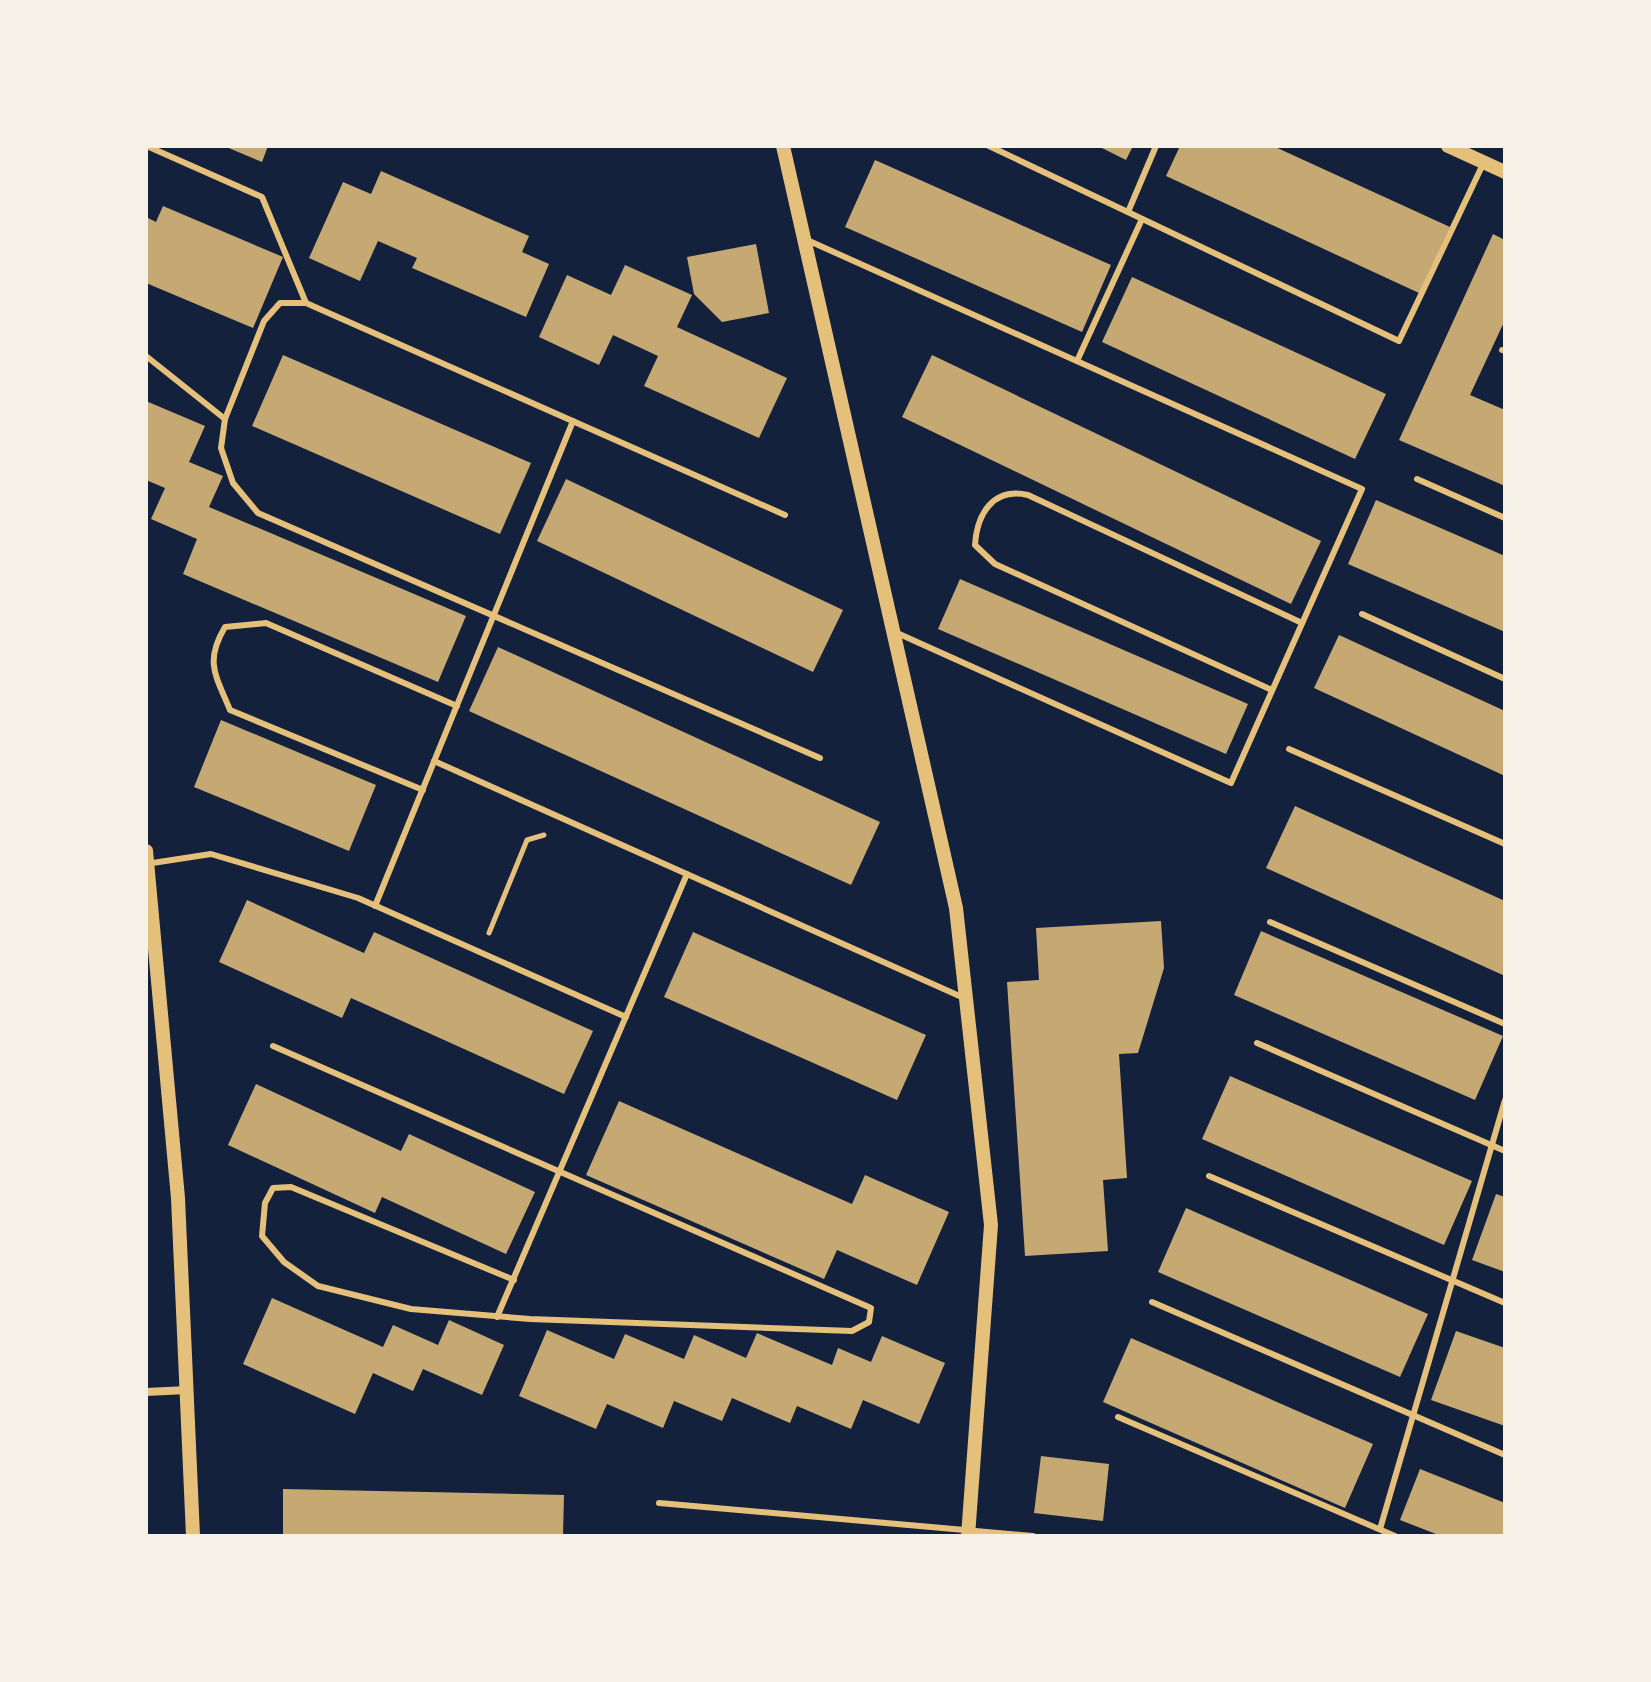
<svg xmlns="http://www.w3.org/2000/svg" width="1651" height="1682" viewBox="0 0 1651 1682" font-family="Figtree,sans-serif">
<rect width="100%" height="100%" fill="#14213d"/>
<g fill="#c6a872">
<path d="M224 146H268L262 162Z"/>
<path d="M1098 146H1133L1126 160Z"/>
<path d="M1180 146H1273L1450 227 1419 293 1166 176Z"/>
<path d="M875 160 1111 265 1082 332 845 227Z"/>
<path d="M381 171 529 236 522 252 549 264 526 317 412 268 417 258 378 241 360 281 309 258 343 182 371 194Z"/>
<path d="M163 206 283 257 253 328 146 283V217L156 222Z"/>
<path d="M1493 234 1505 240V320L1470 395 1505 410V486L1399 440Z"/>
<path d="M756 244 769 313 722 322 694 294 687 257Z"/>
<path d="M625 265 692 295 677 327 787 378 759 438 644 386 658 356 613 335 599 365 539 337 567 275 611 295Z"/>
<path d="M1132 277 1386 394 1355 459 1102 342Z"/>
<path d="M283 355 531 463 500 534 252 426Z"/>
<path d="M932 355 1321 541 1291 604 902 417Z"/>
<path d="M146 401 205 426 189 462 223 476 209 507 466 616 438 682 183 574 197 539 151 519 165 488 146 480Z"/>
<path d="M566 479 843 610 813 672 537 541Z"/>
<path d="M1376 500 1505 556V632L1348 564Z"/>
<path d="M960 579 1248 704 1226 754 938 629Z"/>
<path d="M1339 635 1505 711V776L1314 688Z"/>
<path d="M498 647 880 822 851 885 469 711Z"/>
<path d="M221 720 376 785 349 851 194 787Z"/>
<path d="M1295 806 1505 901V976L1266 868Z"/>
<path d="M247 900 364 953 374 932 593 1031 564 1094 351 998 342 1018 219 962Z"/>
<path d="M1161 921 1164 968 1138 1053 1119 1054 1127 1178 1103 1180 1108 1251 1025 1256 1007 982 1039 980 1036 928Z"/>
<path d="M1261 931 1503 1036 1475 1100 1234 995Z"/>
<path d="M693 932 926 1035 897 1100 664 997Z"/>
<path d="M1230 1076 1472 1181 1444 1245 1202 1139Z"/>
<path d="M256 1084 401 1151 409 1134 535 1192 506 1254 382 1197 375 1213 228 1145Z"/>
<path d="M619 1101 852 1204 865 1175 949 1212 917 1285 837 1250 824 1279 586 1175Z"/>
<path d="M1496 1194 1505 1197V1272L1472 1260Z"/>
<path d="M1186 1208 1428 1314 1400 1377 1158 1272Z"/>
<path d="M272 1298 383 1347 393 1325 438 1345 449 1320 504 1345 482 1395 423 1369 413 1391 373 1373 355 1414 243 1364Z"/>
<path d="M547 1330 614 1359 625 1334 684 1359 694 1335 746 1358 757 1333 832 1365 838 1348 871 1362 882 1336 945 1363 919 1424 863 1400 851 1429 797 1406 790 1423 732 1398 722 1421 674 1401 663 1428 607 1404 596 1429 519 1396Z"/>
<path d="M1456 1331 1505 1348V1426L1431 1400Z"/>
<path d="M1131 1338 1373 1444 1345 1508 1103 1402Z"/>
<path d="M1041 1456 1109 1464 1103 1521 1034 1513Z"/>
<path d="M1420 1469 1505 1503V1536H1441L1400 1520Z"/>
<path d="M283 1489 564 1495 563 1536H283Z"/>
</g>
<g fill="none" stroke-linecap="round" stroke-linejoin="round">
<path stroke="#e5c07b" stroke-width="5" d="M489 933 527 840 544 835"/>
<g stroke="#e5c07b" stroke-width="6">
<path d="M989 146 1399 341 1484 162"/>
<path d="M149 147 262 197 306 303"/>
<path d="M1128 212 1156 146"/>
<path d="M807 240 1362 489 1231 783 897 633"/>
<path d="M1502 350 1505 351"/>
<path d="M146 356 225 419"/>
<path d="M1077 361 1142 219"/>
<path d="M1417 479 1505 518"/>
<path d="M785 515 306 303H280L264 321 225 419 221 448 233 483 258 513 820 758"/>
<path d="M1362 614 1505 679"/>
<path d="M1272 690 995 564 975 545C977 514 993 487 1028 495L1302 623"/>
<path d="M1289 749 1505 844"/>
<path d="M434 761 964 998"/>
<path d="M423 790 230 710C216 676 204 662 225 627L266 623 457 706"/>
<path d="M146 864 211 854 358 898 626 1017"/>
<path d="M375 906 573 421"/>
<path d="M1270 922 1505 1024"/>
<path d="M1257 1043 1505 1151"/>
<path d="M273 1046 871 1308 869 1322 852 1331 530 1319 411 1309 318 1286 284 1262 262 1236 265 1203 273 1188 291 1187 514 1280"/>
<path d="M1209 1176 1505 1303"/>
<path d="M1152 1302 1505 1455"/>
<path d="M497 1317 687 874"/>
<path d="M1118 1417 1395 1536"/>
<path d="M659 1503 1033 1536"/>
<path d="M1380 1529 1505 1100"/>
</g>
<path stroke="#e5c07b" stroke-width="8" d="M146 1392 187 1390"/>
<g stroke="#e5c07b" stroke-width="14">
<path d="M783 146 956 908 991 1225 968 1536"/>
<path d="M1448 146 1505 172"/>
<path d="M146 851 178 1198 193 1536"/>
</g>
</g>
<rect width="1651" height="1682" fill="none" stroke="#f6f1e7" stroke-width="296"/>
</svg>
